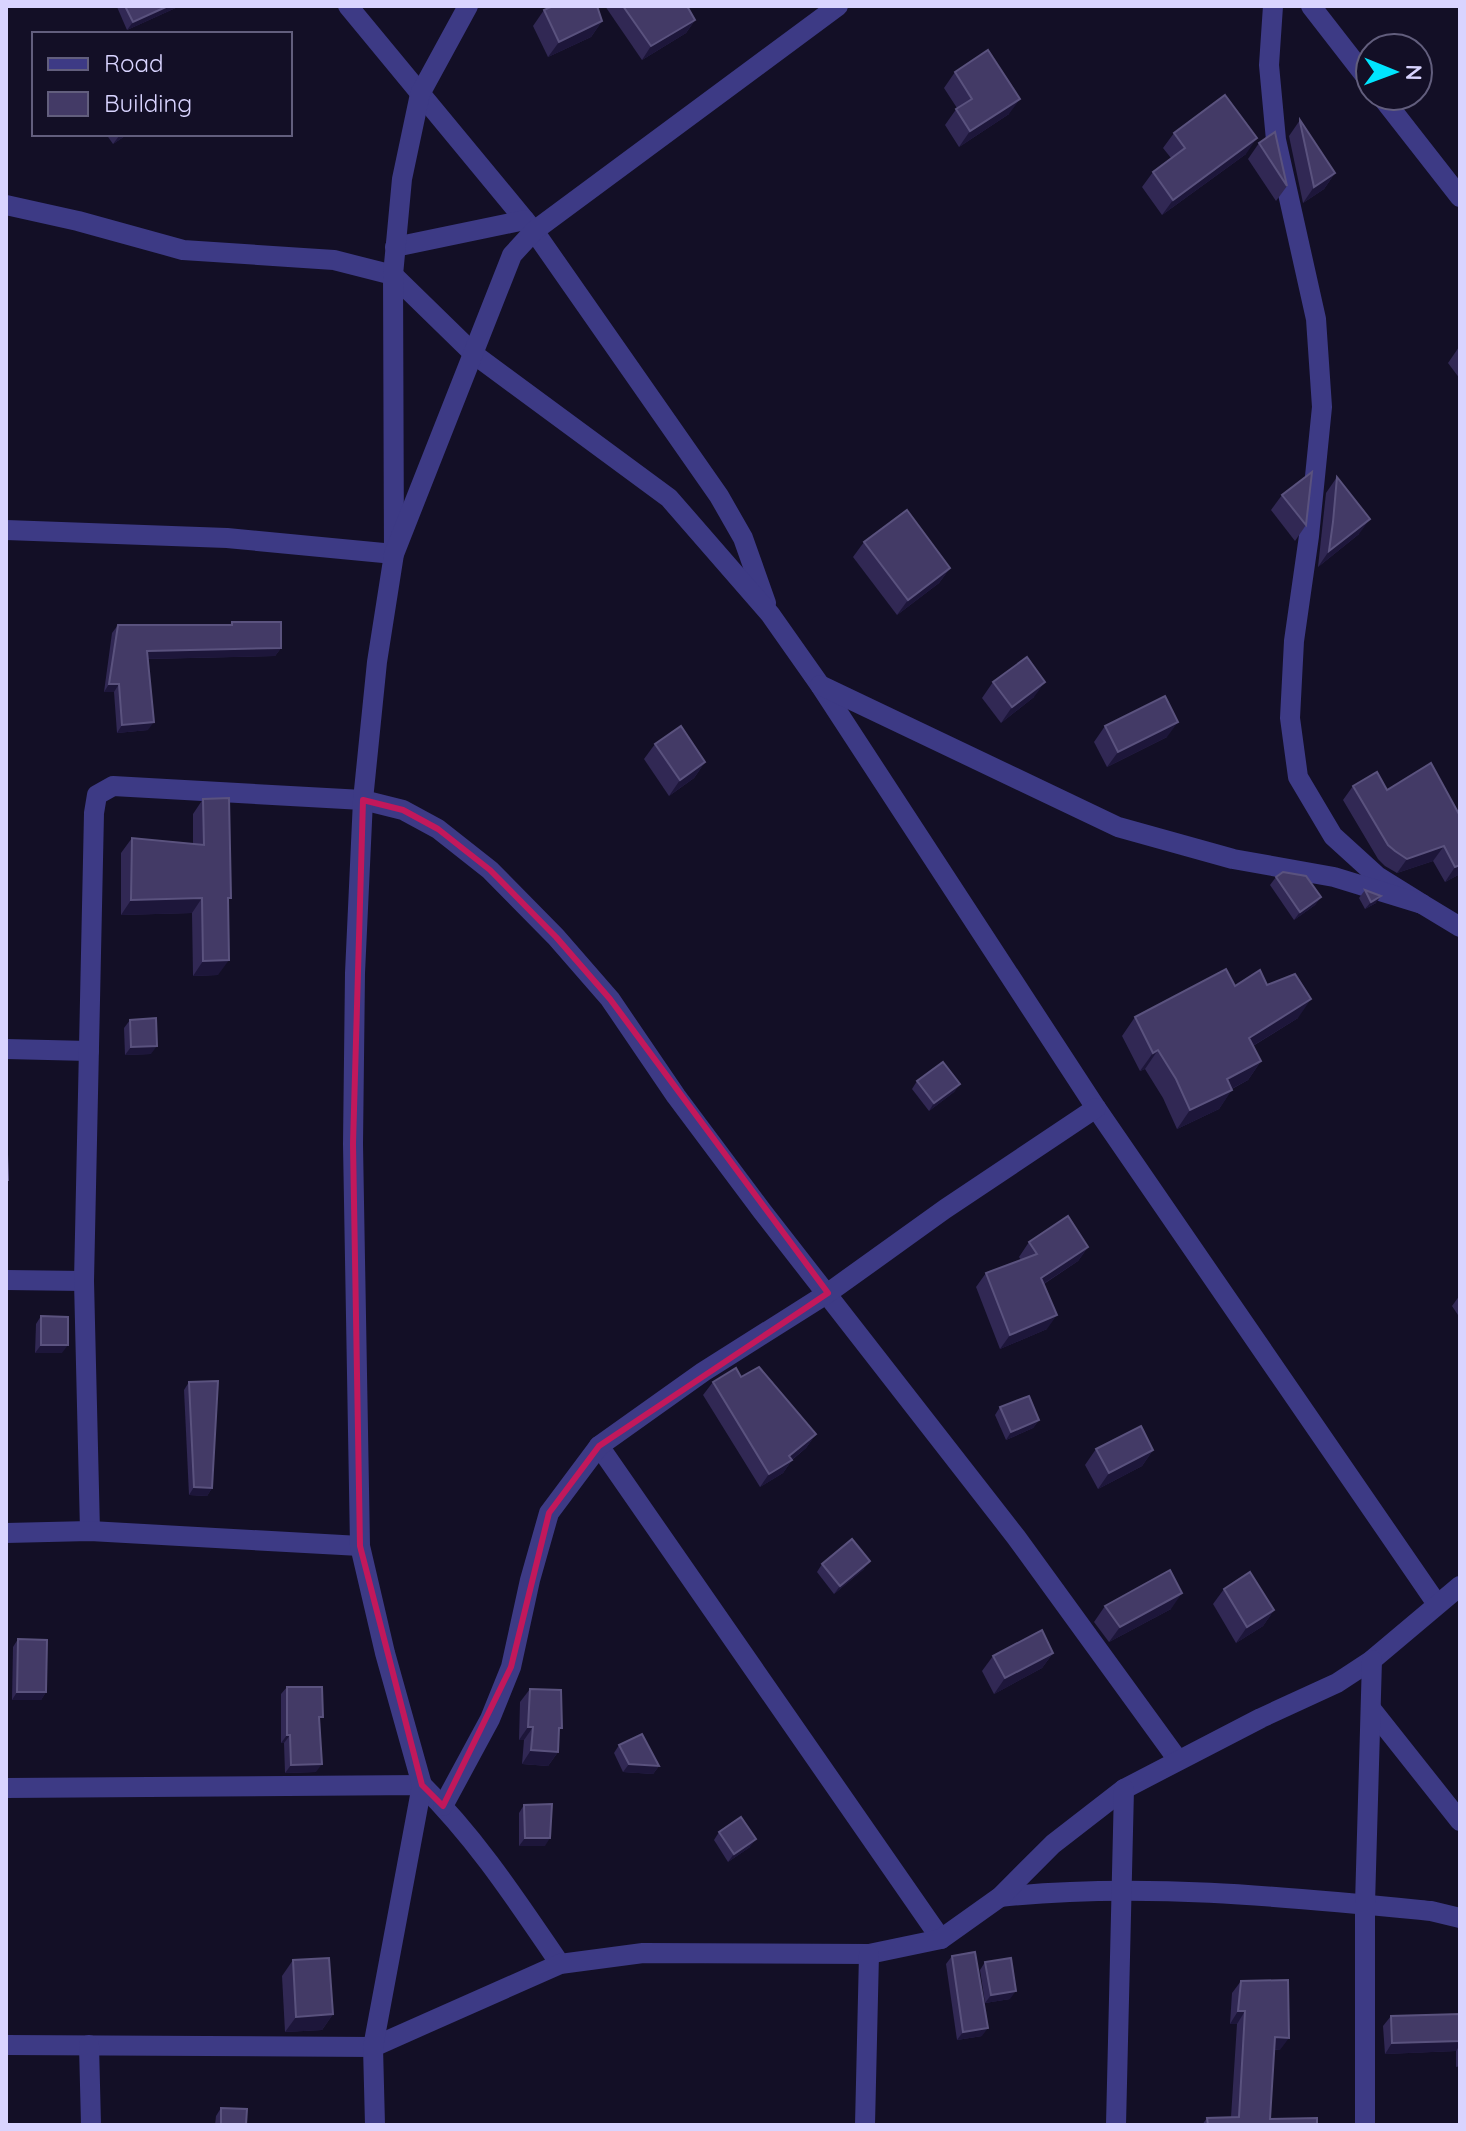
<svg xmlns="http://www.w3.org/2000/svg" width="1466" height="2131" viewBox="0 0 1466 2131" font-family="Quicksand,sans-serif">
<rect width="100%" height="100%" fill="#130f26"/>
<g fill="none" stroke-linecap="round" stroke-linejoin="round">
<g stroke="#3d3a85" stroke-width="20">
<path d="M348 6 534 231 719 496 743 538 766 603"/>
<path d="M1273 6 1269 65 1276 140 1316 319 1322 407 1309 536 1294 641 1290 718 1298 777 1333 836 1377 876 1422 904"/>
<path d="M1311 6 1370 82"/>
<path d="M1381 96 1460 197"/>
<path d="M6 205 78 221 183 250 334 260 393 275 475 355 669 498 770 614 820 685 1096 1108 1437 1604"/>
<path d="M395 247 525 220"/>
<path d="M6 530 227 538 394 554 393 275 402 179 420 94 468 6"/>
<path d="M820 685 1118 827 1233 859 1334 877 1422 904 1460 927"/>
<path d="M6 1049 89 1051"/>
<path d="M6 1280 84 1281"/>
<path d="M599 1446 941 1939"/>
<path d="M90 1531 84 1281 94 813 97 795 113 786 363 800 403 810 438 829 490 870 556 937 610 999 676 1096 762 1211 1016 1537 1178 1760"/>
<path d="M6 1533 90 1531 360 1546"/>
<path d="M1372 1710 1460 1821"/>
<path d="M6 1788 422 1785C476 1838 517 1901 560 1964"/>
<path d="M443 1806 490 1719 511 1667 530 1580 549 1513 599 1446 703 1372 828 1293 945 1209 1096 1108"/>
<path d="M1000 1897C1143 1882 1288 1897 1431 1911L1460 1918"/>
<path d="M6 2045 373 2047 560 1964 643 1953 869 1954 941 1939 1000 1897 1053 1844 1124 1789 1261 1718 1337 1683 1372 1660 1460 1586"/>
<path d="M89 2045 91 2125"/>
<path d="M375 2125 373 2047 422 1785 385 1653 360 1546 353 1144 355 973 363 800 377 662 394 554 512 255 534 231 838 6"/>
<path d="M865 2125 869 1954"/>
<path d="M1116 2125 1124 1789"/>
<path d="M1365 2125V1904L1372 1660"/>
</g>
</g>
<g fill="#312854">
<path d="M118 6H180L127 30 117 7Z"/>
<path d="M605 6H687L695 20 686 33 642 60Z"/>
<path d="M544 10 602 21 591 37 548 57 533 26Z"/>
<path d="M955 72 1009 114 959 147 945 125 957 108 944 88Z"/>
<path d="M1300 120 1335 173 1324 189 1303 203 1289 136Z"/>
<path d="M1174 133 1246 154 1162 215 1142 187 1153 172 1171 158 1163 148Z"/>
<path d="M106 134H128L113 144Z"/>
<path d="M1259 143 1287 186 1276 201 1248 159Z"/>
<path d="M1459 347H1460V379L1448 363Z"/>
<path d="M1337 477 1359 534 1318 567 1326 493Z"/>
<path d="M1282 495 1306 525 1295 541 1271 510Z"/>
<path d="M864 542 950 568 939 583 897 615 853 557Z"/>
<path d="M232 622 281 648 275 656 148 659V730L117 733 114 692H104L112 633 118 625H230Z"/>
<path d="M993 682 1034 697 1001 723 982 698Z"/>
<path d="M1105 726 1167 737 1107 767 1094 742Z"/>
<path d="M655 744 705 762 694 778 669 796 644 759Z"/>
<path d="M1353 786 1387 790 1460 816V874L1445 882 1433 861 1397 873 1385 866 1378 859 1343 800Z"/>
<path d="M203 799 228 903 218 975 193 976 192 913 121 915V853L132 838 193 844V814Z"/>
<path d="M1276 877 1321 897 1315 905 1294 920 1270 885Z"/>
<path d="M1365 890 1376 903 1365 909 1359 898Z"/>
<path d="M1267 985 1298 1018 1253 1046 1261 1061 1248 1080 1232 1089 1219 1109 1177 1129 1163 1098 1145 1069 1140 1071 1122 1036 1135 1017 1235 986Z"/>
<path d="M130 1020 151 1054 125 1055 124 1028Z"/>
<path d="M917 1081 960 1084 954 1092 929 1111 912 1089Z"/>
<path d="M1029 1242 1088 1247 1078 1261 1044 1284 1047 1329 1000 1349 976 1287 986 1273 1021 1260 1019 1257Z"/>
<path d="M1460 1295V1318L1452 1306Z"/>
<path d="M41 1316 62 1353H35L36 1324Z"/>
<path d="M741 1377 816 1434 806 1448 792 1460 783 1473 760 1487 703 1395 713 1382Z"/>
<path d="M189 1382 212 1488 207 1496 189 1495 184 1390Z"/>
<path d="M1000 1407 1039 1420 1033 1428 1006 1440 995 1415Z"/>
<path d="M1096 1449 1153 1450 1142 1466 1098 1489 1085 1465Z"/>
<path d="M822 1564 864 1569 834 1594 817 1572Z"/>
<path d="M1224 1589 1274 1610 1263 1626 1236 1643 1213 1604Z"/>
<path d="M1105 1606 1171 1609 1109 1642 1094 1622Z"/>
<path d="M18 1639 46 1692 41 1700H12L13 1647Z"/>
<path d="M1053 1653 1042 1668 994 1694 982 1671 993 1656Z"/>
<path d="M287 1687 316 1772 285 1773 284 1743H281V1694Z"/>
<path d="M530 1689 558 1752 548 1766 522 1764 524 1740H519L520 1702Z"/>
<path d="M619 1745 659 1766 653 1774 623 1772 614 1753Z"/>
<path d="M524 1805 545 1846H519V1813Z"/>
<path d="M719 1832 750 1847 728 1862 714 1840Z"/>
<path d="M952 1956 982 2036 957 2040 946 1964Z"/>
<path d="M293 1960 333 2014 322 2030 285 2032 282 1976Z"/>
<path d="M985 1962 1010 1999 985 2003 980 1970Z"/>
<path d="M1241 1981 1280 2050H1274L1270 2119 1317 2125H1202L1207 2118 1231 2117 1237 2024H1230L1232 1993Z"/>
<path d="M1460 2014V2066L1456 2067V2051L1385 2054 1383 2026 1391 2016Z"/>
<path d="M221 2108 246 2125H215L216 2116Z"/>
</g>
<g fill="#1d163a">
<path d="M168 6H180L127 30 133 22Z"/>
<path d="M695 20 686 33 642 60 651 46Z"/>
<path d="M602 21 591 37 548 57 559 42Z"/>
<path d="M1020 99 1009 114 959 147 970 131Z"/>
<path d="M122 134H128L113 144 119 136Z"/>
<path d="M1257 138 1246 154 1162 215 1173 200Z"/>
<path d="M1335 173 1324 189 1303 203 1314 187Z"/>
<path d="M1370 519 1359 534 1318 567 1329 551Z"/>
<path d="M950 568 939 583 897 615 908 600Z"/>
<path d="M281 648 275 656 141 659 147 651Z"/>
<path d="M1045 682 1034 697 1001 723 1012 707Z"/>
<path d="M109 684H119L114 692H104Z"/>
<path d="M154 722 148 730 117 733 122 725Z"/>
<path d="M1178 722 1167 737 1107 767 1118 752Z"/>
<path d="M705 762 694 778 669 796 680 780Z"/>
<path d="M1444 846 1433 861 1397 873 1407 859Z"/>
<path d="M1460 865V874L1445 882 1455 867Z"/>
<path d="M1381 896 1376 903 1365 909 1371 902Z"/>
<path d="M1321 897 1315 905 1294 920 1300 912Z"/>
<path d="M202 898 192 913 121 915 131 900Z"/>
<path d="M229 960 218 975 193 976 203 961Z"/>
<path d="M1311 999 1298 1018 1236 1056 1249 1038Z"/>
<path d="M157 1046 151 1054 125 1055 131 1047Z"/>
<path d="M1158 1050 1145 1069 1140 1071 1153 1053Z"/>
<path d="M1261 1061 1248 1080 1214 1098 1227 1079Z"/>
<path d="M960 1084 954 1092 929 1111 934 1103Z"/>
<path d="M1232 1090 1219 1109 1177 1129 1190 1110Z"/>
<path d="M1088 1247 1078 1261 1031 1292 1041 1278Z"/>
<path d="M1057 1315 1047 1329 1000 1349 1010 1335Z"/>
<path d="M41 1345H68L62 1353H35Z"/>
<path d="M1039 1420 1033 1428 1006 1440 1011 1432Z"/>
<path d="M816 1434 806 1448 789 1462 792 1460 783 1473 760 1487 769 1474Z"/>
<path d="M1153 1450 1142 1466 1098 1489 1109 1473Z"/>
<path d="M194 1487 212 1488 207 1496 189 1495Z"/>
<path d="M870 1561 864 1569 834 1594 840 1586Z"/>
<path d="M1182 1593 1171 1609 1109 1642 1120 1627Z"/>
<path d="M1274 1610 1263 1626 1236 1643 1247 1627Z"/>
<path d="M1053 1653 1042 1668 994 1694 1005 1678Z"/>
<path d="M17 1692H46L41 1700H12Z"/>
<path d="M528 1727H533L524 1740H519Z"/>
<path d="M287 1735H290L284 1743H281Z"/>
<path d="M531 1750 558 1752 548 1766 522 1764Z"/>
<path d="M322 1764 316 1772 285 1773 291 1765Z"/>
<path d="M629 1764 659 1766 653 1774 623 1772Z"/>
<path d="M525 1838H550L545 1846H519Z"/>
<path d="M756 1839 750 1847 728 1862 734 1854Z"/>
<path d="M1016 1991 1010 1999 985 2003 991 1995Z"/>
<path d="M1238 2011H1245L1237 2024H1230Z"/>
<path d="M333 2014 322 2030 285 2032 296 2017Z"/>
<path d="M988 2028 982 2036 957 2040 963 2032Z"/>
<path d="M1275 2037 1289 2038 1280 2050 1267 2049Z"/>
<path d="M1460 2041V2045L1456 2051 1385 2054 1392 2043Z"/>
</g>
<g fill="#433a66" stroke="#5a527e" stroke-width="2">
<path d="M125 6H168L133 22Z"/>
<path d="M553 6H597L602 21 559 42 544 10Z"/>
<path d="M623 6H687L695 20 651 46Z"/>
<path d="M988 50 1020 99 970 131 956 109 972 99 955 72Z"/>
<path d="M1225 95 1257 138 1173 200 1153 172 1185 148 1174 133Z"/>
<path d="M1300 120 1335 173 1314 187 1300 122Z"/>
<path d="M1275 132 1287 186 1259 143Z"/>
<path d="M1312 472 1306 525 1282 495Z"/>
<path d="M1337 477 1370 519 1329 551 1333 522Z"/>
<path d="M907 510 950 568 908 600 864 542Z"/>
<path d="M232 622H281V648L147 651 154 722 122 725 119 684H109L118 625H232Z"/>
<path d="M1027 657 1045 682 1012 707 993 682Z"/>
<path d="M1165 696 1178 722 1118 752 1105 726Z"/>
<path d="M681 726 705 762 680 780 655 744Z"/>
<path d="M1431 763 1460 816V865L1455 867 1444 846 1407 859 1395 851 1388 845 1353 786 1377 772 1387 790Z"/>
<path d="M229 798 231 898H228L229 960 203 961 202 898 131 900 132 838 204 845 203 799Z"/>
<path d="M1283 872 1306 876 1321 897 1300 912 1276 877Z"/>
<path d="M1365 890 1381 896 1371 902Z"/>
<path d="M1226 969 1235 986 1260 970 1267 985 1295 974 1311 999 1249 1038 1261 1061 1227 1079 1232 1090 1190 1110 1176 1079 1158 1050 1153 1053 1135 1017Z"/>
<path d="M156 1018 157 1046 131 1047 130 1020Z"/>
<path d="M943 1062 960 1084 934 1103 917 1081Z"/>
<path d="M6 1154H7L8 1180H6Z"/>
<path d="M1068 1216 1088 1247 1041 1278 1057 1315 1010 1335 986 1273 1037 1254 1029 1242Z"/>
<path d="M41 1316 68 1317V1345H41Z"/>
<path d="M759 1367 816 1434 789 1456 792 1460 769 1474 713 1382 736 1368 741 1377Z"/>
<path d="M218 1381 212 1488 194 1487 189 1382Z"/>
<path d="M1029 1396 1039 1420 1011 1432 1000 1407Z"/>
<path d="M1141 1426 1153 1450 1109 1473 1096 1449Z"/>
<path d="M852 1539 870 1561 840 1586 822 1564Z"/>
<path d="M1170 1570 1182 1593 1120 1627 1105 1606Z"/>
<path d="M1250 1572 1274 1610 1247 1627 1224 1589Z"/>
<path d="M1042 1630 1053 1653 1005 1678 993 1656Z"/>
<path d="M18 1639 47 1640 46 1692H17Z"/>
<path d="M287 1687H322L323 1717H319L322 1764 291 1765 290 1735H287Z"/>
<path d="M530 1689 561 1690 562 1728H559L558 1752 531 1750 533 1727H528Z"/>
<path d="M642 1734 659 1766 629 1764 619 1745Z"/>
<path d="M552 1804 550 1838H525L524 1805Z"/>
<path d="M741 1817 756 1839 734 1854 719 1832Z"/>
<path d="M975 1952 988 2028 963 2032 952 1956Z"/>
<path d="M329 1958 333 2014 296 2017 293 1960Z"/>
<path d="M1011 1958 1016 1991 991 1995 985 1962Z"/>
<path d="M1288 1980 1289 2038 1275 2037 1270 2119 1317 2118V2125H1208L1207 2118 1239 2117 1245 2011H1238L1241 1981Z"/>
<path d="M1460 2014V2041L1392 2043 1391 2016Z"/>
<path d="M221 2108 247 2109 246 2125H221Z"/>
</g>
<path fill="none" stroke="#c2185b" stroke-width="6" stroke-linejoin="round" d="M363 800 403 810 438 829 490 870 556 937 610 999 828 1293 599 1446 549 1513 511 1667 443 1806 422 1785 360 1546 353 1144Z"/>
<rect width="1466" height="2131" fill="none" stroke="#d9d4ff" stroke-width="16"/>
<rect x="32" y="32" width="260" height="104" fill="#130f26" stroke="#625e7d" stroke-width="2"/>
<rect x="48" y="58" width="40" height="12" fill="#3d3a85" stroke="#625e7d" stroke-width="2"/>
<text x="104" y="72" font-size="24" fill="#d9d4ff">Road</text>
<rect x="48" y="92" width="40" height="24" fill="#433a66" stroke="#625e7d" stroke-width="2"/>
<text x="104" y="112" font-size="24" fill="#d9d4ff">Building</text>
<g transform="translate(1394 72) rotate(91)"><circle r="38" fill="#130f26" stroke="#625e7d" stroke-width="2"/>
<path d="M0-6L14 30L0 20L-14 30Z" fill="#00e5ff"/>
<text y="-12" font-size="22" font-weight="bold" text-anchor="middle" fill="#d9d4ff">N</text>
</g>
</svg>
